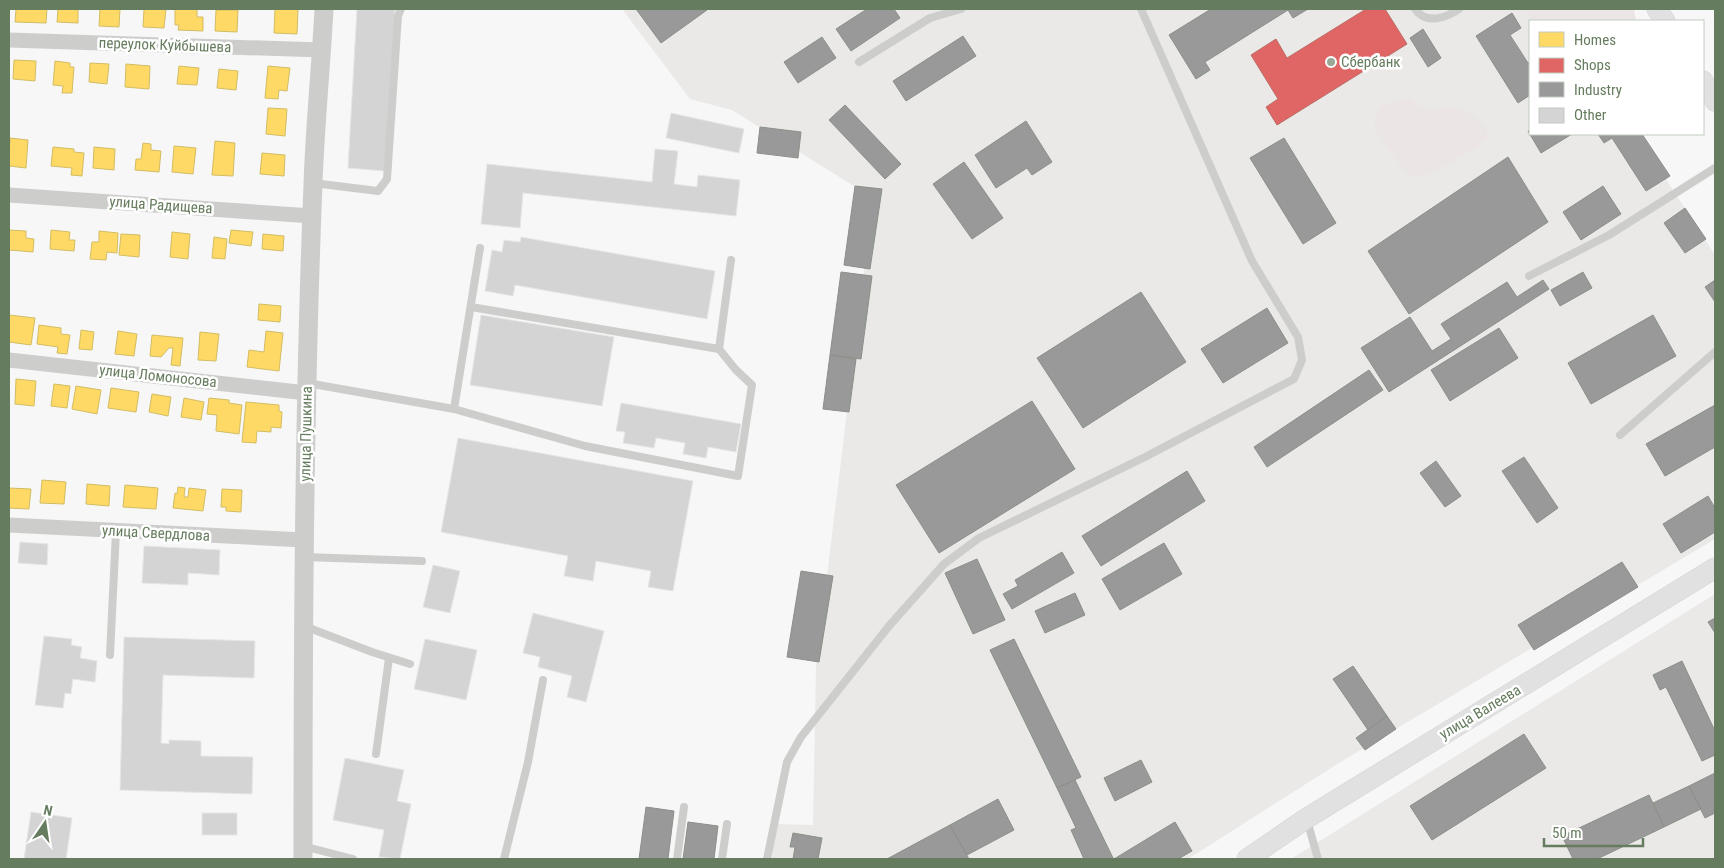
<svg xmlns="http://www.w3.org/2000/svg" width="1724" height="868" viewBox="0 0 1724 868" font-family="'Roboto Condensed',sans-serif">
<rect width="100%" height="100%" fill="#f8f7f8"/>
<g fill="#eae9e8">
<path d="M622 9H1557L1565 21H1530V134H1637L1715 255V539L1339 763 1188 859H772L775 824 813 825 816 666 873 198 732 110 690 99Z"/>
<path d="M1715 594V859H1291Z"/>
</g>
<g fill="#ebe5e6">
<path d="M1527 9H1634L1636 21H1533Z"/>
<path d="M1408 98 1427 110 1456 108 1474 115 1487 128V137L1473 150 1449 164 1423 177H1413L1405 171 1387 148 1377 132 1374 123 1376 113 1382 106Z"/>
</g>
<g fill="#ffd966" stroke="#d1bd64">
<path d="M16 9H47L46 23 15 22Z"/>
<path d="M58 9H78V23L57 22Z"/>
<path d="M100 9H120L119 27 99 26Z"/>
<path d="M144 9H166L164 28 143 27Z"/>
<path d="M175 9H197V17H203V31L178 30 179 25H175Z"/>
<path d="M275 9H298L297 34 274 33Z"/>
<path d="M216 10H238L237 32 215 31Z"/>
<path d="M14 60 36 61 35 81 13 79Z"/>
<path d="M55 61 70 63V67H74L72 93H62L63 86 53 85Z"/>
<path d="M90 63 109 64 107 84 89 82Z"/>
<path d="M126 64 150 66 149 89 125 87Z"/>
<path d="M179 66 199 68 197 85 177 84Z"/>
<path d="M268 66 290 68 287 91 279 90 278 99 265 98Z"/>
<path d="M219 69 238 71 236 90 217 88Z"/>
<path d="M268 108 287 109 285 136 266 134Z"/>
<path d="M10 138 28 140 26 168 9 166Z"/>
<path d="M215 141 235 143 233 176 212 175Z"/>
<path d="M143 143 151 144V150L161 151 159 172 135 170 136 159H141Z"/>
<path d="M174 146 196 148 193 174 172 172Z"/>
<path d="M53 147 74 149V152L84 153 82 176 71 175 72 168 51 166Z"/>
<path d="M94 147 115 149 114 170 93 168Z"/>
<path d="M262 153 285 155 284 176 260 174Z"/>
<path d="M9 230 26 231V238L34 239 33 252 9 250Z"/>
<path d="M51 230 70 232 69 240H75L74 251 50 249Z"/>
<path d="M231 230 253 232 251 246 229 243Z"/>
<path d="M99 231 118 233 117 253 107 252 106 260 90 259 92 242H99Z"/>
<path d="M172 232 190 234 188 259 170 257Z"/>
<path d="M121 234 140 235 139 257 119 255Z"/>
<path d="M263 234 284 236 283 251 262 249Z"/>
<path d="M214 237 227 239 225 259 212 258Z"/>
<path d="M259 304 281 306 280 322 258 320Z"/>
<path d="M9 315 35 318 31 345 9 342Z"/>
<path d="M39 325 61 328V334L70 335 67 354 57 353 58 347 37 344Z"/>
<path d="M81 330 94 332 92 350 79 349Z"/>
<path d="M118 331 137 334 134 356 115 354Z"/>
<path d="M266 331 283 333 279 371 247 367 249 350 264 352Z"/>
<path d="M200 332 219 334 216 361 198 360Z"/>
<path d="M152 335 183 338 180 366 171 365 173 348H169L161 357 150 356Z"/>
<path d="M16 379 36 381 34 406 15 404Z"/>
<path d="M54 384 70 386 67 408 51 406Z"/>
<path d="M76 386 101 390 97 414 72 409Z"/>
<path d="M111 388 139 392 136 412 108 408Z"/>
<path d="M152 394 171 397 168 416 149 412Z"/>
<path d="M184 398 204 402 201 420 181 417Z"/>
<path d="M209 398 229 400V403L242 405 239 434 216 431 217 415 207 414Z"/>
<path d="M246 402 279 405V411L282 412 281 428 271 427V432L257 431 256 443 242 442Z"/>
<path d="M42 480 66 482 64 504 40 503Z"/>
<path d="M87 484 110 486 109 506 86 504Z"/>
<path d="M125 485 158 488 156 509 123 507Z"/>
<path d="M178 487 185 488 184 497H188L189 488 206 490 203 511 173 508 175 493 177 494Z"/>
<path d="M9 488 31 489 29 509 9 508Z"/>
<path d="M222 489 242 490 241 512 226 511V507H221Z"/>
</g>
<path fill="#e06666" stroke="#bb6d64" d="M1366 9H1385L1407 44 1277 125 1266 107 1278 99 1251 55 1276 39 1287 58Z"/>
<g fill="#999" stroke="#8a9087">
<path d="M636 9H705L707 10 661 43Z"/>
<path d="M867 9H894L900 18 851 51 836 29Z"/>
<path d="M1211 9H1308L1293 18 1288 10 1205 62 1210 70 1196 79 1169 35Z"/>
<path d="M1512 13 1521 28 1510 35 1528 63 1530 62V95L1518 103 1476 36Z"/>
<path d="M1423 29 1441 58 1428 67 1410 38Z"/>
<path d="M963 36 976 56 906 101 893 81Z"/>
<path d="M822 37 836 58 798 83 784 62Z"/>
<path d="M845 105 901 164 885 179 829 120Z"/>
<path d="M1026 121 1052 162 1032 175 1027 168 996 188 975 155Z"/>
<path d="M760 127 801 132 798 158 757 153Z"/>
<path d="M1530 130V134H1572L1541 153 1528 131Z"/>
<path d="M1598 134H1642L1670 176 1646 191 1612 138 1604 143Z"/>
<path d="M1284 138 1336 223 1303 244 1250 158Z"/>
<path d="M1508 157 1548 222 1409 314 1368 251Z"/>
<path d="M964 162 1003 218 972 239 933 184Z"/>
<path d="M855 186 882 189 870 269 844 265Z"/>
<path d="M1603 186 1621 214 1581 240 1563 212Z"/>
<path d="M1685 208 1706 239 1685 253 1664 223Z"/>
<path d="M841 272 872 276 861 359 830 355Z"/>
<path d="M1583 272 1592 288 1560 306 1551 290Z"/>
<path d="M1543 280 1549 289 1389 392 1361 348 1410 317 1432 351 1451 339 1441 324 1507 282 1517 297Z"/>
<path d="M1715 280V302L1705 287Z"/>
<path d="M1141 292 1186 362 1083 428 1037 358Z"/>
<path d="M1267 308 1288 343 1223 383 1201 349Z"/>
<path d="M1653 315 1676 356 1591 404 1568 363Z"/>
<path d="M1499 328 1518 358 1450 401 1431 370Z"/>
<path d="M830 355 856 359 849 412 823 409Z"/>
<path d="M1369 370 1383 390 1267 467 1254 447Z"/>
<path d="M1032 401 1075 469 939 553 896 485Z"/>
<path d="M1715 405V447L1665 476 1646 444Z"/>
<path d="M1524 457 1558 508 1537 523 1502 471Z"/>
<path d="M1436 461 1461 496 1445 507 1420 473Z"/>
<path d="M1187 471 1205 501 1101 566 1082 536Z"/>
<path d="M1708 496 1715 508V532L1681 553 1663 524Z"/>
<path d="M1164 543 1182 574 1120 610 1102 579Z"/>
<path d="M1062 552 1074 573 1012 609 1003 594 1018 586 1015 580Z"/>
<path d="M977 559 1005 620 973 634 945 573Z"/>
<path d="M1622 562 1638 587 1534 650 1518 625Z"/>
<path d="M801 571 833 576 819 662 787 657Z"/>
<path d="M1075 593 1085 615 1045 633 1035 611Z"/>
<path d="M1715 618V633L1708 622Z"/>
<path d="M1014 639 1081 777 1057 788 990 650Z"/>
<path d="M1682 661 1715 731V755L1702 761 1666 687 1660 690 1653 675Z"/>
<path d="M1353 666 1387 716 1368 730 1333 679Z"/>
<path d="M1387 716 1396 729 1365 750 1356 738Z"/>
<path d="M1524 734 1546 768 1432 840 1410 806Z"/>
<path d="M1141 760 1152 782 1115 801 1104 778Z"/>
<path d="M1715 773V813L1705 818 1689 786Z"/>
<path d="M1075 780 1113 858 1111 859H1084L1071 830 1076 828 1057 788Z"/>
<path d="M1689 786 1701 809 1664 827 1653 803Z"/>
<path d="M1649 795 1664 827 1597 859H1573L1562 836Z"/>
<path d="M998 799 1014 830 967 855 950 825Z"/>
<path d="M646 807 674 811 668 859H639Z"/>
<path d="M688 822 718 826 714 859H683Z"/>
<path d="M1175 822 1192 851 1178 859H1114Z"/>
<path d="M950 825 969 859H887Z"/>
<path d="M793 833 822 838 818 859H793L795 847H790Z"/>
</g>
<g fill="#d3d4d3" stroke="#e7e6e7">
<path d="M357 9H395L385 171 348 168Z"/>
<path d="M671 113 744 129 739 153 666 138Z"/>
<path d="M655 149 678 151 674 184 697 187 698 175 740 180 736 216 523 193 520 228 481 224 487 164 652 182Z"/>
<path d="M521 237 715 271 707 319 515 285 513 296 485 291 492 250 502 252 504 240 520 242Z"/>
<path d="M481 315 614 337 602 406 470 385Z"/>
<path d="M621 403 741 424 736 452 708 447 706 458 683 454 685 443 656 438 654 448 623 443 625 432 616 431Z"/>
<path d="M458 438 693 481 673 591 648 587 651 571 596 561 593 581 564 576 568 556 441 532Z"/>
<path d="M20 542 48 544 47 565 18 563Z"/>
<path d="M144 546 220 550 219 575 188 573V585L142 583Z"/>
<path d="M433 565 460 571 450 613 423 607Z"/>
<path d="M533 613 604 631 586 702 567 697 572 676 538 667 540 657 523 653Z"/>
<path d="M44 636 72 639 71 645 82 647 80 658 97 661 95 682 73 679 71 694 65 693 63 708 35 705Z"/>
<path d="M124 637 255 641 254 678 163 675 161 743 169 744V740L201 741V756L253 757 252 794 120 790Z"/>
<path d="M425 639 477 650 466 700 414 689Z"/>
<path d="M345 758 404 770 397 801 411 804 400 859 379 857 384 830 333 820Z"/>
<path d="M31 812 72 818 66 859H24Z"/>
<rect x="202" y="813" width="35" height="22"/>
</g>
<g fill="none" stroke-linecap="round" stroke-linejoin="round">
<g stroke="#d3d4d3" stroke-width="21">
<g id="secondary">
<path d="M1657 9 1665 21"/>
<path d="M1703 81 1715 101"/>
<path d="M1247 859 1307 818 1715 568"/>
</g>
</g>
<g stroke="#cdcecc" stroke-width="8">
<path d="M1415 9C1426 25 1446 18 1459 9"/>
<path d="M859 62 930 18 961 9"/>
<path d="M313 183 378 191 387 179 398 16 401 9"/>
<path d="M1529 276 1609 235 1715 168"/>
<path d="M471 307 719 349"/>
<path d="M307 383 454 409 585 446 738 476 752 385 736 370 719 349 731 260"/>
<path d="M454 409 480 248"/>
<path d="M1620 435 1715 352"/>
<path d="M304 557 422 561"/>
<path d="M304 626 372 652 410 664"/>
<path d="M110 655 116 531"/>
<path d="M376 754 389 658"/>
<path d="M1307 820 1318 859"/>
<path d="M303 846 353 859"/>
<path d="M504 859 528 762 543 680"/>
<path d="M677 859 684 807"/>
<path d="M722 859 727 824"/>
<path d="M767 859 787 762 801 737 889 626 944 564 979 538 1145 457 1294 379 1302 360 1298 337 1252 261 1141 9"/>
</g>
<g stroke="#cdcecc" stroke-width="15">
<path d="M9 40 322 50"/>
<path d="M9 195 312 216"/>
<path d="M9 360 307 393"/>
<path d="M9 525 304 540"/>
</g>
<path stroke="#cdcecc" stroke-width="19" d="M303 859C303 634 304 409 313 184 315 125 321 67 324 9"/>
<use href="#secondary" stroke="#e0e1e0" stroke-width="20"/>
</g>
<circle fill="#99a794" stroke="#fff" stroke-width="2" cx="1331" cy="62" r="5"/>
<g text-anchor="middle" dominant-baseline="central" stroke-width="5" stroke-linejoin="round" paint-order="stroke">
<g font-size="15" fill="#667c5e" stroke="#fff">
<text transform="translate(165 45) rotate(2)">переулок Куйбышева</text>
<text transform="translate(161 205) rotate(4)">улица Радищева</text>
<text transform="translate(158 376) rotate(6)">улица Ломоносова</text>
<text transform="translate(306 434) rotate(-89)">улица Пушкина</text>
<text transform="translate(156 533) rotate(3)">улица Свердлова</text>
<text transform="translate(1480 712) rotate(-31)">улица Валеева</text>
</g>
<g font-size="15" fill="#667c5e" stroke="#fff" text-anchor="start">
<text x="1341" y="62">Сбербанк</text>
</g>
</g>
<rect width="1724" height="868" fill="none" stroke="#667c5e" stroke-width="20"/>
<rect x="1529" y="20" width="175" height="115" fill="#ffffff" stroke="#c2cbbf"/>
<rect x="1539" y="32" width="25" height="15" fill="#ffd966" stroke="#c2cbbf"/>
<text x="1574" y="45" font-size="15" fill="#667c5e">Homes</text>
<rect x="1539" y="58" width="25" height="15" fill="#e06666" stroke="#c2cbbf"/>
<text x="1574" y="70" font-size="15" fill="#667c5e">Shops</text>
<rect x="1539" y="82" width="25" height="15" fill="#999999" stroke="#c2cbbf"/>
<text x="1574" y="95" font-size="15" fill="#667c5e">Industry</text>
<rect x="1539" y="108" width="25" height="15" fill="#d3d4d3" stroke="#c2cbbf"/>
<text x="1574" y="120" font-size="15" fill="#667c5e">Other</text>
<g transform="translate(45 823) rotate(13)" stroke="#ffffff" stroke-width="4" paint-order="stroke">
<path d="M0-4L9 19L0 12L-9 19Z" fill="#667c5e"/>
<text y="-8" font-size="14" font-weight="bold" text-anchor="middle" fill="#667c5e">N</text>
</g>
<path d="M1544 838v8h99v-8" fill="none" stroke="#667c5e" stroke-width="2.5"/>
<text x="1552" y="838" font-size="15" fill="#667c5e" stroke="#ffffff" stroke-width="4" paint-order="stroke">50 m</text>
</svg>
